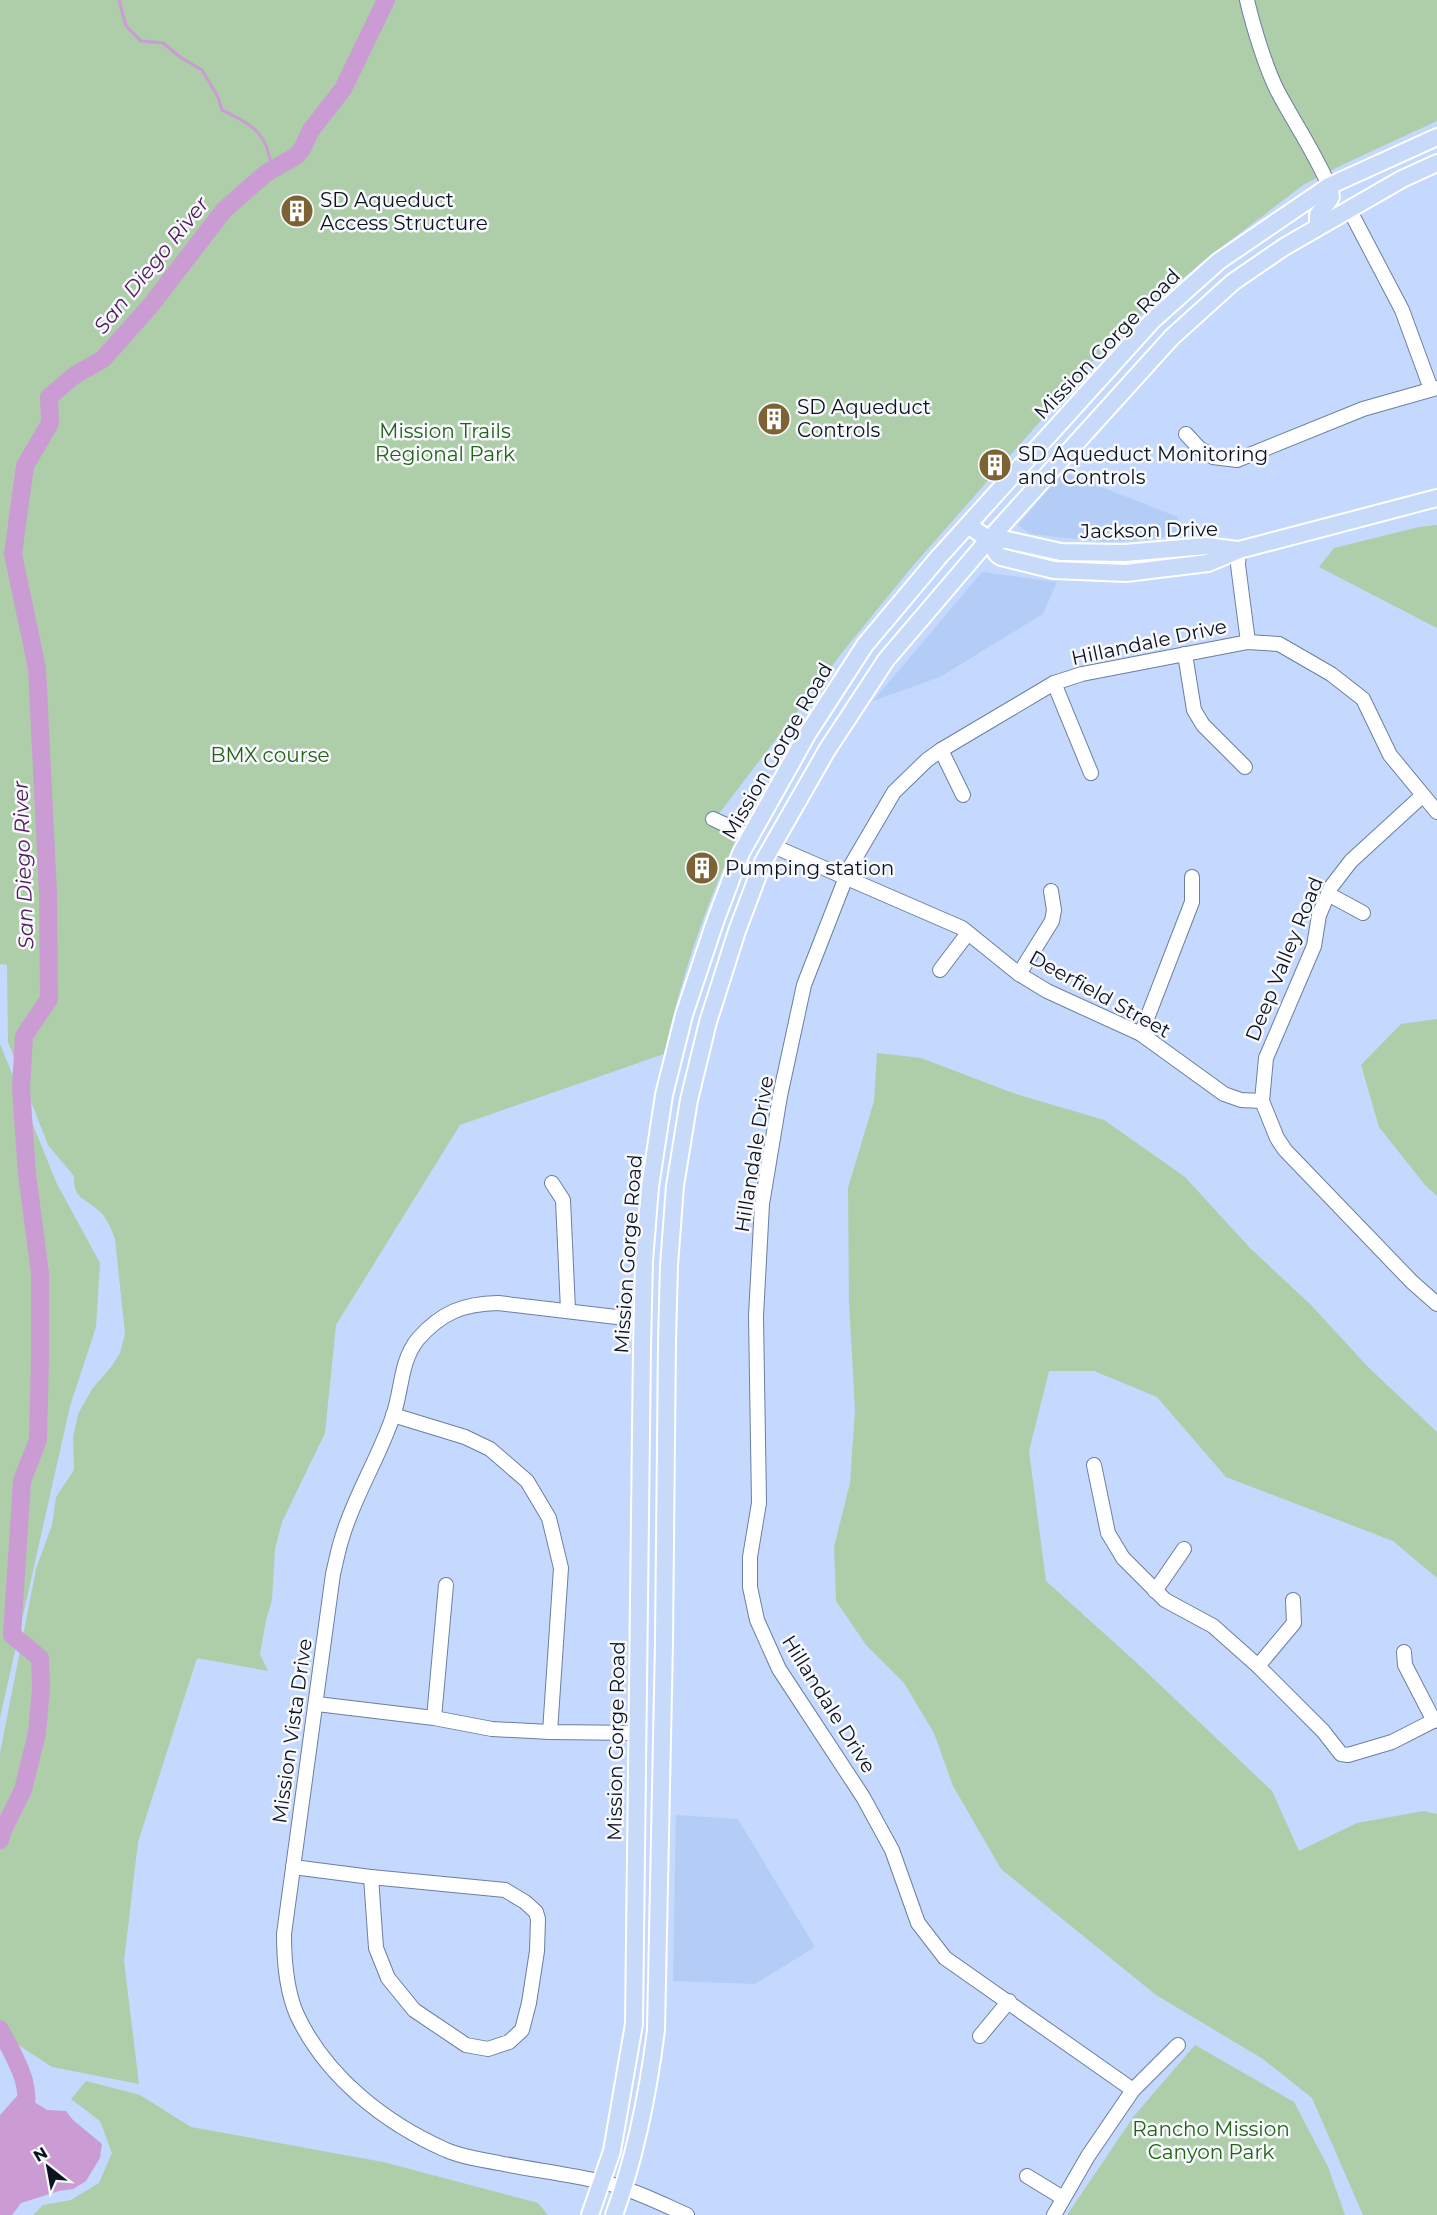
<svg xmlns="http://www.w3.org/2000/svg" width="1437" height="2215" viewBox="0 0 1437 2215" font-family="Montserrat,sans-serif">
<rect width="100%" height="100%" fill="#c4d9fd"/>
<g fill="#b4cdf7">
<path d="M1063 472 1178 517 1176 534 1155 539 1103 542 1030 534 1018 525Z"/>
<path d="M982 572 1057 582 1043 614 940 677 873 701Z"/>
<path d="M676 1815 738 1819 815 1947 755 1984 673 1981Z"/>
</g>
<g fill="#aecda9">
<path d="M0 0H1437V121L1344 164 1303 185 1201 263 1143 313 1102 351 911 568 845 649 711 824 737 838C704 908 681 979 664 1054L460 1125 336 1325 325 1433 282 1522 275 1549 272 1600 266 1620 260 1654 268 1671 197 1658 138 1842 124 1961 139 2084 52 2067 0 2033V1753L36 1569 52 1525 56 1497 74 1470 73 1437 78 1414 92 1389 111 1367 120 1353 125 1334 115 1239C111 1228 106 1216 97 1209 83 1197 73 1198 74 1176L48 1145 8 1042 7 965 0 964Z"/>
<path d="M1437 525V628L1319 567 1334 548 1419 527Z"/>
<path d="M1437 1019V1196L1425 1185 1379 1127 1361 1065 1401 1024Z"/>
<path d="M0 1044 57 1184 100 1263 96 1327 70 1406 0 1718Z"/>
<path d="M877 1053 921 1058 1013 1093 1104 1120 1185 1177 1250 1248 1311 1305 1369 1368 1437 1432V1578L1393 1541 1226 1477 1157 1397 1094 1371H1049L1029 1451 1046 1581 1138 1664 1272 1791 1299 1851 1357 1823 1424 1811 1437 1814V2215H1363L1312 2098 1263 2059 1156 1995 1001 1869 953 1786 934 1733 904 1683 866 1645 836 1601 834 1547 850 1483 855 1410 849 1303 848 1188 874 1101Z"/>
<path d="M1195 2045 1294 2102 1328 2167 1345 2215H1067L1134 2116Z"/>
<path d="M86 2081 140 2095 191 2127 383 2162 538 2203 548 2215H33L43 2205 71 2200 99 2183 112 2153 100 2121 71 2099Z"/>
</g>
<path fill="#cb9cd4" d="M17 2096 26 2097 47 2110 66 2111 73 2120 102 2144 100 2158 86 2181 73 2189 59 2191 21 2203 12 2215H0V2115Z"/>
<g fill="none" stroke-linecap="round" stroke-linejoin="round">
<path stroke="#cb9cd4" stroke-width="3" d="M119 0 126 26 141 41 163 43 180 57 202 70 218 97 222 110C254 126 267 132 272 170"/>
<g stroke="#cb9cd4" stroke-width="18">
<path d="M0 1840 3 1830 23 1790 37 1733 41 1688 40 1658 12 1635 22 1481 38 1440 40 1358V1273L27 1174 21 1088 24 1036 49 999 48 893 37 668 13 554 25 466 50 423 49 397 75 375 103 359 151 305 224 210 265 174 296 156 302 149 311 130 343 89 386 0"/>
<path d="M0 2029C14 2057 36 2088 22 2120"/>
</g>
<g stroke="#6b7f9f" stroke-width="16">
<g id="minor">
<path d="M1247 0C1253 26 1266 69 1278 92 1295 124 1315 153 1329 186"/>
<path d="M1349 209 1402 310 1431 389"/>
<path d="M1186 434 1199 448 1213 457 1237 460 1363 409 1437 388"/>
<path d="M1239 550 1238 565 1248 642"/>
<path d="M1185 654 1194 710 1203 725 1245 767"/>
<path d="M1054 683 1091 773"/>
<path d="M941 750 963 795"/>
<path d="M1422 796 1351 861 1331 887 1319 915 1314 946 1266 1058 1262 1101 1277 1138 1285 1150 1412 1282 1437 1304"/>
<path d="M713 819 750 836"/>
<path d="M773 846 962 928 1019 974 1047 991 1141 1034 1224 1094 1241 1100 1262 1101"/>
<path d="M1328 894 1363 913"/>
<path d="M940 970 968 933"/>
<path d="M1019 974 1052 921 1054 910 1051 891"/>
<path d="M1141 1034 1192 902V877"/>
<path d="M552 1183 563 1200 568 1310"/>
<path d="M642 1320 498 1303C463 1304 442 1312 418 1339 400 1361 402 1391 393 1416 379 1458 354 1496 342 1538 338 1550 336 1562 333 1574L284 1934C284 1961 286 1990 297 2015 326 2077 385 2123 446 2150 463 2157 481 2160 499 2163 533 2170 569 2174 602 2182 632 2189 660 2203 687 2215"/>
<path d="M393 1415 465 1437 490 1449 527 1481 549 1518 561 1568 550 1732"/>
<path d="M1094 1465 1108 1533 1123 1558 1165 1600 1213 1626 1258 1666 1323 1731 1341 1754 1348 1755 1392 1742 1437 1719"/>
<path d="M1155 1591 1184 1549"/>
<path d="M1404 1652 1405 1665 1434 1721"/>
<path d="M1258 1666 1294 1623 1293 1600"/>
<path d="M317 1704 434 1718 492 1729 550 1732 637 1733"/>
<path d="M434 1718 446 1585"/>
<path d="M293 1867 371 1877"/>
<path d="M371 1877 505 1890 525 1902 536 1912 538 1919 537 1951 529 2003 522 2030 509 2042 488 2049 466 2045 414 2010 388 1978 376 1948Z"/>
<path d="M980 2036 1009 2001"/>
<path d="M1133 2090 945 1958 918 1923 892 1850 863 1797 779 1669 757 1620 750 1587V1557L759 1503 756 1316 762 1204 780 1096 804 985 850 867 894 792 927 760 941 750 1054 683 1082 674 1248 642 1279 644 1331 674 1363 699 1390 755 1437 812"/>
<path d="M1027 2176 1063 2198"/>
<path d="M1054 2215 1088 2156 1133 2090 1178 2045"/>
</g>
</g>
<g stroke="#fff" stroke-width="20">
<g id="major">
<path d="M1318 227V215L1331 197 1329 186"/>
<path d="M968 525 988 539 997 554 1001 557 1054 570 1126 573 1208 563 1239 550 1437 498"/>
<path d="M988 539 1007 540 1061 552 1125 553 1206 546 1238 550"/>
<path d="M590 2215 612 2151 634 2024 642 1347 644 1261 650 1187 664 1095 684 1015 716 919 741 853 808 733 865 645 938 558 1153 320 1219 261 1329 186 1437 137"/>
<path d="M614 2215C636 2155 648 2094 656 2030L664 1642 667 1342 669 1265 675 1186 689 1100 708 1022 737 931 763 862 827 750 886 660 984 545 1172 337 1233 282 1284 247 1402 179 1437 163"/>
</g>
</g>
<use href="#minor" stroke="#fff" stroke-width="14"/>
<use href="#major" stroke="#c7daf9" stroke-width="16"/>
</g>
<defs>
<g id="building-disc" transform="scale(1.725)"><circle r="9.5" fill="#7d6234" stroke="#f7f9fd"/><path d="M-4-6H4V6H1V3H-1V6H-4ZM-2.5-4.3h1.7v1.8h-1.7ZM.8-4.3h1.7v1.8H.8ZM-2.5-1h1.7V.8h-1.7ZM.8-1h1.7V.8H.8Z" fill="#fff"/></g>
</defs>
<g fill-rule="evenodd">
<use href="#building-disc" x="297" y="211"/>
<use href="#building-disc" x="774" y="419"/>
<use href="#building-disc" x="995" y="465"/>
<use href="#building-disc" x="702" y="868"/>
</g>
<g text-anchor="middle" dominant-baseline="central" stroke-width="5" stroke-linejoin="round" paint-order="stroke">
<g font-size="20" fill="#0c131f" stroke="#f7f9fd" text-anchor="start">
<text x="320" y="200">SD Aqueduct<tspan x="320" dy="23">Access Structure</tspan></text>
<text x="797" y="407">SD Aqueduct<tspan x="797" dy="23">Controls</tspan></text>
<text x="1018" y="454">SD Aqueduct Monitoring<tspan x="1018" dy="23">and Controls</tspan></text>
<text x="725" y="868">Pumping station</text>
</g>
<g font-size="20" fill="#0c131f" stroke="#f7f9fd">
<text transform="translate(1107 344) rotate(-46)">Mission Gorge Road</text>
<text transform="translate(1149 530) rotate(-1)">Jackson Drive</text>
<text transform="translate(1149 642) rotate(-12)">Hillandale Drive</text>
<text transform="translate(777 751) rotate(-60)">Mission Gorge Road</text>
<text transform="translate(1284 959) rotate(-68)">Deep Valley Road</text>
<text transform="translate(1100 994) rotate(29)">Deerfield Street</text>
<text transform="translate(754 1154) rotate(-81)">Hillandale Drive</text>
<text transform="translate(628 1254) rotate(-86)">Mission Gorge Road</text>
<text transform="translate(829 1704) rotate(58)">Hillandale Drive</text>
<text transform="translate(292 1731) rotate(-82)">Mission Vista Drive</text>
<text transform="translate(616 1741) rotate(-89)">Mission Gorge Road</text>
</g>
<g font-size="20" fill="#246217" stroke="#f7f9fd">
<text x="445" y="431">Mission Trails<tspan x="445" dy="23">Regional Park</tspan></text>
<text x="270" y="755">BMX course</text>
<text x="1211" y="2129">Rancho Mission<tspan x="1211" dy="23">Canyon Park</tspan></text>
</g>
<g font-size="21" font-style="italic" fill="#52195d" stroke="#f7f9fd">
<text transform="translate(151 265) rotate(-51)">San Diego River</text>
<text transform="translate(23 865) rotate(-92)">San Diego River</text>
</g>
</g>
<g transform="translate(48 2167) rotate(329)" stroke="#f7f9fd" stroke-width="4.5" paint-order="stroke">
<path d="M0-4.5L10 22L0 15L-10 22Z" fill="#0c131f"/>
<text y="-9" font-size="16" font-weight="bold" text-anchor="middle" fill="#0c131f">N</text>
</g>
</svg>
